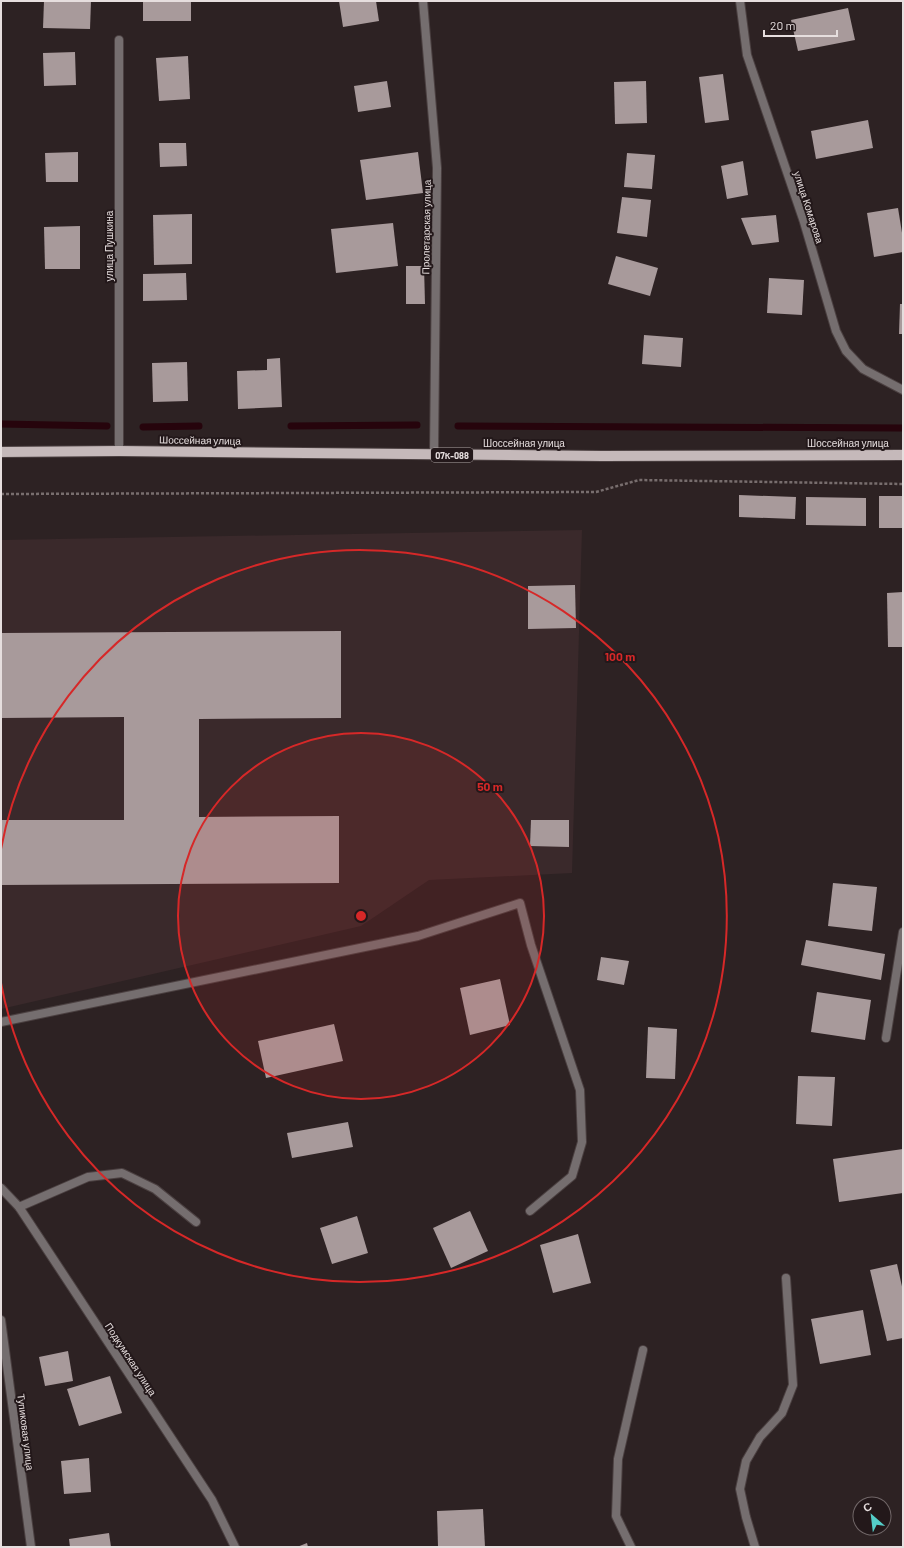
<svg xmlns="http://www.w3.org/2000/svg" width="904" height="1548" viewBox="0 0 904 1548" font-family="Barlow,sans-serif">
<rect width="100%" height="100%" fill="#2d2223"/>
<path fill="#3a292b" d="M582 530 572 873 429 880 361 926 1 1009V540Z"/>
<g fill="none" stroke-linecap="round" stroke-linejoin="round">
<g stroke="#26040c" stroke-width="7">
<path d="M1 424 107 426"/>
<path d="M291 426 417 425"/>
<path d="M458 426 903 428"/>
<path d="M143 427 199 426"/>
</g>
</g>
<g fill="#a89a9b">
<path d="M44 1H91L90 29 43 28Z"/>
<path d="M339 1H376L379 21 343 27Z"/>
<rect x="143" y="2" width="48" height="19"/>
<path d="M848 8 855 40 798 51 791 20Z"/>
<path d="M75 52 76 85 44 86 43 53Z"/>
<path d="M188 56 190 99 159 101 156 58Z"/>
<path d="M723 74 729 120 705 123 699 77Z"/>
<path d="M387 81 391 107 358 112 354 86Z"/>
<path d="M646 81 647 123 615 124 614 82Z"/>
<path d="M868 120 873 148 816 159 811 131Z"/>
<path d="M159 143H186L187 166 160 167Z"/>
<path d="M78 152V182H46L45 153Z"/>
<path d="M418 152 423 193 366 200 360 160Z"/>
<path d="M627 153 655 155 652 189 624 187Z"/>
<path d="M743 161 748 195 727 199 721 166Z"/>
<path d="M622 197 651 200 647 237 617 233Z"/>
<path d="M898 208 903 239V252L874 257 867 213Z"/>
<path d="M192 214V264L154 265 153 215Z"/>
<path d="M776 215 779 242 752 245 741 218Z"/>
<path d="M393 223 398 266 336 273 331 229Z"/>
<path d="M80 226V269H45L44 227Z"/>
<path d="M616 256 658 268 650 296 608 284Z"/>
<path d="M406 266H424L425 304H406Z"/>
<path d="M186 273 187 300 143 301V274Z"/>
<path d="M769 278 804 280 802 315 767 313Z"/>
<path d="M900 304H903V334H899Z"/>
<path d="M644 335 683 338 681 367 642 364Z"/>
<path d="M280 358 282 407 238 409 237 371 267 370V359Z"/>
<path d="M187 362 188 401 153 402 152 363Z"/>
<path d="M739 495 796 497 795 519 739 517Z"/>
<rect x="879" y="496" width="24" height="32"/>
<path d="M806 497 866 498V526L806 525Z"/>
<path d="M575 585 576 628 528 629V586Z"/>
<path d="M903 592V647H888L887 593Z"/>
<path d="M341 631V718L199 719V817L339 816V883L1 885V820H124V717L1 718V633Z"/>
<path d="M531 820H569V847L530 846Z"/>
<path d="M833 883 877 887 872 931 828 926Z"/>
<path d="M806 940 885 954 881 980 801 965Z"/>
<path d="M601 957 629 961 624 985 597 980Z"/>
<path d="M500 979 510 1025 470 1035 460 988Z"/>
<path d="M817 992 871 1000 865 1040 811 1032Z"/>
<path d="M334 1024 343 1061 266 1078 258 1041Z"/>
<path d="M648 1027 677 1029 675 1079 646 1078Z"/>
<path d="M798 1076 835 1077 832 1126 796 1124Z"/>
<path d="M348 1122 353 1147 292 1158 287 1133Z"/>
<path d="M903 1149V1193L839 1202 833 1159Z"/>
<path d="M470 1211 488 1251 451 1268 433 1228Z"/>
<path d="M357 1216 368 1253 332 1264 320 1228Z"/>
<path d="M578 1234 591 1283 553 1293 540 1245Z"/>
<path d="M897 1264 903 1291V1338L887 1341 870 1270Z"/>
<path d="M863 1310 871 1355 820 1364 811 1319Z"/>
<path d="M68 1351 73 1381 45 1386 39 1357Z"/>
<path d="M110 1376 122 1413 79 1426 67 1389Z"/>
<path d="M89 1458 91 1492 64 1494 61 1461Z"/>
<path d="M483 1509 485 1547H438L437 1511Z"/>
<path d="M109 1533 111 1547H70L69 1539Z"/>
<path d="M307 1543 308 1547H297Z"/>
</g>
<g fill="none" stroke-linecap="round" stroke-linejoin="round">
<g stroke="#4b4041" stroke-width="10">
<g id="service">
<path d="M19 1207 88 1177 122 1173 155 1189 196 1222"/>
<path d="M755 1547 746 1517 740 1489 746 1461 760 1437 782 1413 793 1385 786 1278"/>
</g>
</g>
<g stroke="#4b4041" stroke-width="10">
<g id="minor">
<path d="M423 1 437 168 434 454"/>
<path d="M740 1 747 55 804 222 836 331 846 351 863 369 903 390"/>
<path d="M119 40V451"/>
<path d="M1 1022 418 936 520 903 531 945 580 1090 582 1142 572 1176 530 1211"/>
<path d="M886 1038 903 932"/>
<path d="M1 1188 19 1207 212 1500 235 1547"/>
<path d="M1 1320 31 1547"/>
<path d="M631 1547 616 1516 618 1459 643 1350"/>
</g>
</g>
<g stroke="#4b4041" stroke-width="12">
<path id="primary" d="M1 452 119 451 602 456 903 455"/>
</g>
<path stroke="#786e6e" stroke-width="2.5" stroke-dasharray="3 2" stroke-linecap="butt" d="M1 494 596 492 639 480 903 484"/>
<use href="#service" stroke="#756e6f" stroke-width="8"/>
<use href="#minor" stroke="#756e6f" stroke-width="8"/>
<use href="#primary" stroke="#c5b9ba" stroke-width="10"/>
</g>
<circle cx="361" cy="916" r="183" fill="#d62828" fill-opacity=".12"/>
<g fill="none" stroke="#d62828" stroke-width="2">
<circle cx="361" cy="916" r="183"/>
<path d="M1 849A366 366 0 1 1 1 983"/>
</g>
<g text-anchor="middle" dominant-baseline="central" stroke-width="4" stroke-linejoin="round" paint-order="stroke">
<rect fill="#23181a" stroke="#aca3a3" stroke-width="1" x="431" y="448" width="42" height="14" rx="3"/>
<g font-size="9" font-weight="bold" fill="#e6dede">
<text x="452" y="455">07К-088</text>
</g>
<g font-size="10" fill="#e6dede" stroke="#23181a">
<text transform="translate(809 207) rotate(72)">улица Комарова</text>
<text transform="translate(426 227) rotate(-89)">Пролетарская улица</text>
<text transform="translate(109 246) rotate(-90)">улица Пушкина</text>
<text transform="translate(200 440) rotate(1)">Шоссейная улица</text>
<text x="524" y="443">Шоссейная улица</text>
<text x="848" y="443">Шоссейная улица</text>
<text transform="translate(131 1359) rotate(57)">Подкумская улица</text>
<text transform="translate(26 1432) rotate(83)">Тупиковая улица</text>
</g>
</g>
<circle cx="361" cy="916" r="6" fill="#d62828" stroke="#23181a" stroke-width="2"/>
<g font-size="12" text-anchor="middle" font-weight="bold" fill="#d62828" stroke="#23181a" stroke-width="4" stroke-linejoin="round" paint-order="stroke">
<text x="620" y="661">100 m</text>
<text x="490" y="791">50 m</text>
</g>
<rect width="904" height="1548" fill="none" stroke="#e6dede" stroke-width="4"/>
<g transform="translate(872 1516) rotate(332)"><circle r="19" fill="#23181a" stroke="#716768"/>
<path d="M0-3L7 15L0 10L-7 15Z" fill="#54cdc8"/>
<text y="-6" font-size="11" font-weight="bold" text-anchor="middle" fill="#e6dede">С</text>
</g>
<path d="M764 30v6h73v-6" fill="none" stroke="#e6dede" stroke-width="2"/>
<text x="770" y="30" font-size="12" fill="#e6dede" stroke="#23181a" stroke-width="3" paint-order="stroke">20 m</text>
</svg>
